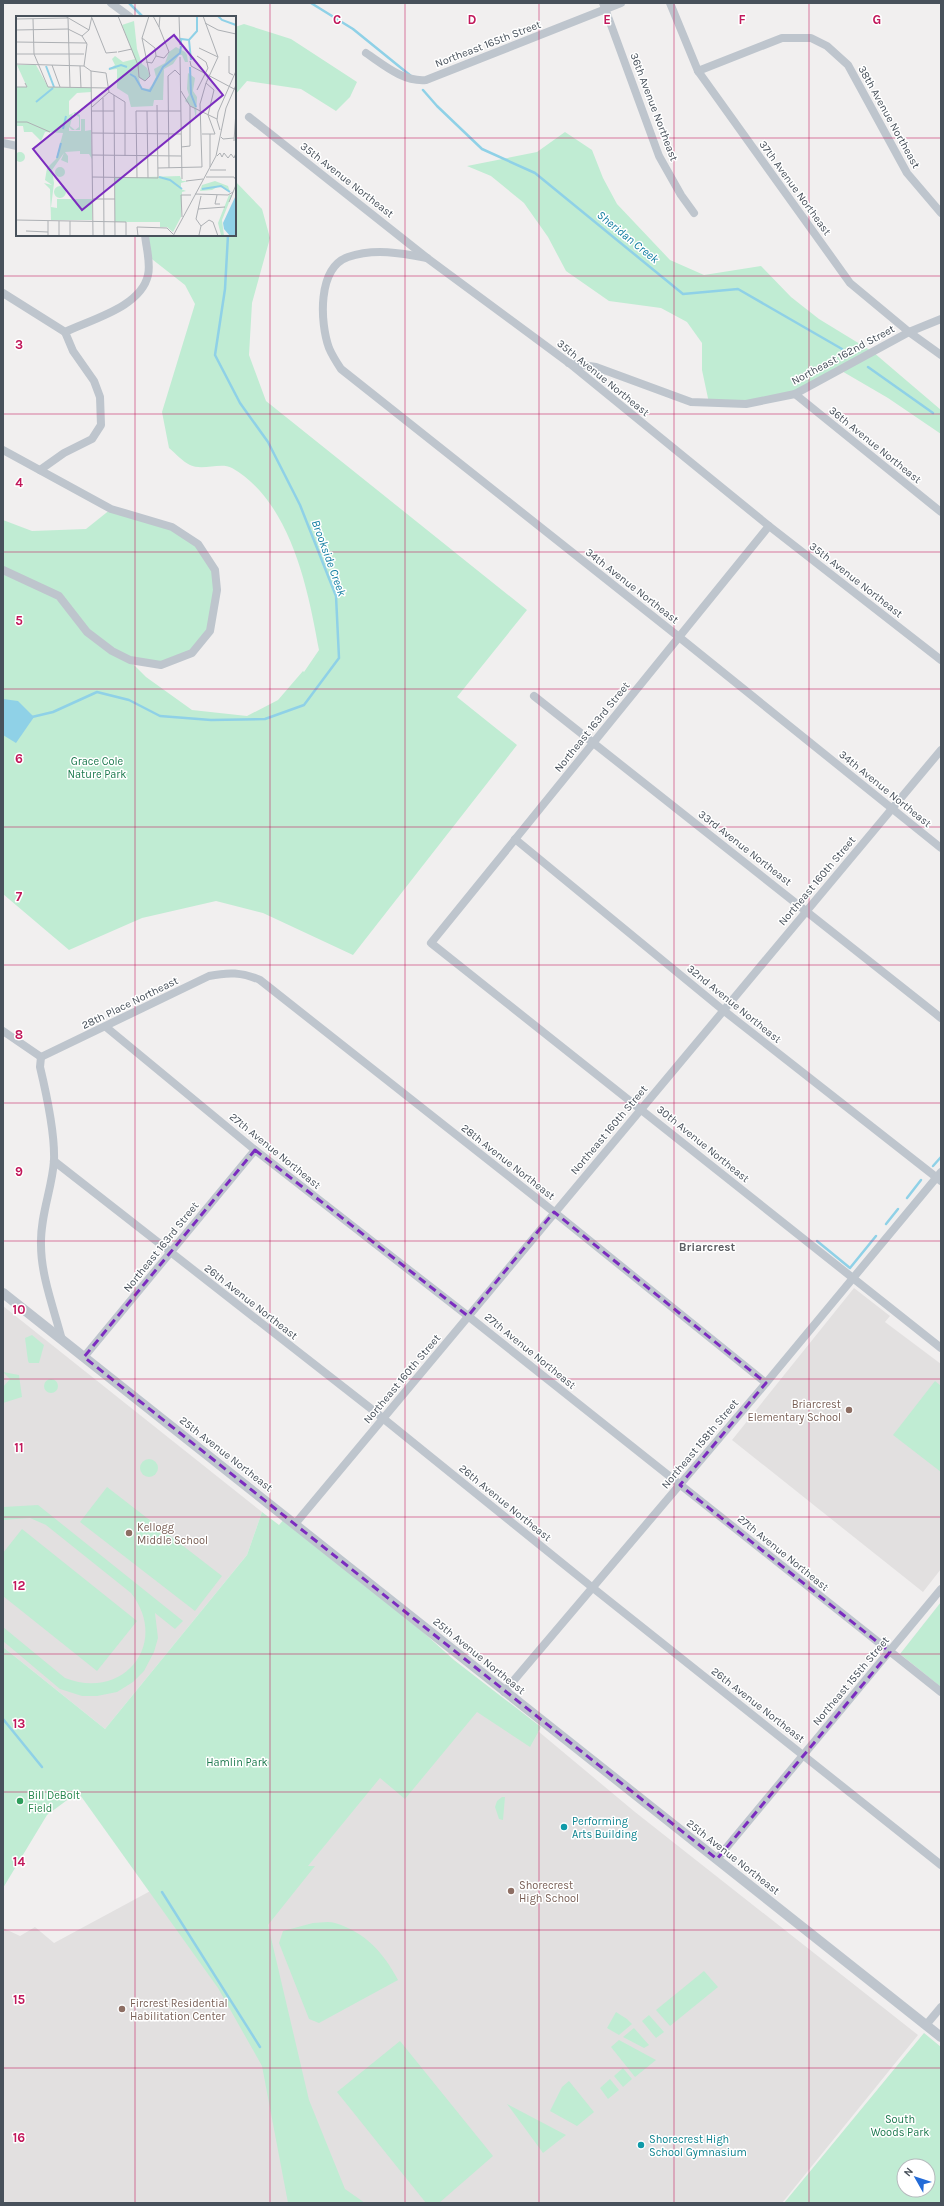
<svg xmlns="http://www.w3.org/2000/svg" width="944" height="2206" viewBox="0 0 944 2206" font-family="Karla,sans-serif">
<rect width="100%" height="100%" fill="#f1efef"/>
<g fill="#e2e0e0">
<path d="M854 1288 890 1316 885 1322 941 1364V1569L923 1592 732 1440Z"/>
<path d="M3 1306 262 1512 247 1555 105 1729 3 1647Z"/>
<path d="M466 1671 635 1812 918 2035 782 2203H3V1928L20 1936 35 1927 54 1943 167 1882 223 1970Z"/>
</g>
<g fill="#c0ecd3" fill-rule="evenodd">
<path d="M244 24 291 39 357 82 350 97 336 111 301 89 247 81 235 95V27Z"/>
<path d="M565 132 592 150 603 178 617 204 670 260 704 275 761 266 791 297 819 319 873 352 941 410V434L888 398 840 370 795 394 746 404 709 403 702 370V343L687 322 661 308 609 301 566 271 548 237 524 203 491 176 467 166 537 152Z"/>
<path d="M235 181 262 209 270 238 252 303 249 355 266 401 527 610 457 697 517 745 353 955 263 913 216 901 142 918 69 950 3 894V520L32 531 86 529 111 509 172 527 198 544 215 570 210 631 192 653 161 665 130 661 146 677 192 710 247 716 278 700 303 671 304 672 319 650C308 589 291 502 232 468 221 462 202 471 190 465 183 462 175 453 169 448L162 412 195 304 185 285 148 256 145 235H235Z"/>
<path d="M32 1335 44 1345 39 1363H29L28 1361 25 1338Z"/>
<path d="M3 1372 19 1375 22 1397 3 1403V1387L10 1379Z"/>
<circle cx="51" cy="1386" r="7"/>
<path d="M935 1381 941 1386V1472L893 1435Z"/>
<circle cx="149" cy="1468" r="9"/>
<path d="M107 1487 222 1576 195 1611 80 1522Z"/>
<path d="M38 1505 183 1621 175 1629 155 1613 158 1638 154 1652 144 1671 133 1682 117 1692 97 1696H82L60 1689 3 1641V1627L65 1678C124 1701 170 1643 131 1593L46 1525 30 1518 3 1520V1507Z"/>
<path d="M262 1512 279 1525 286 1517 363 1578 454 1660 541 1727 530 1747 477 1712 405 1799 380 1778 308 1866H315L268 1925 309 2100 345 2189 365 2203H288L262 2066 218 1988 78 1792 47 1815 3 1888V1647L105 1729 247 1555Z"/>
<path d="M22 1529 137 1621 97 1671 3 1596V1553Z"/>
<path d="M941 1602V1687L900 1654Z"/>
<path d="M502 1797H505L503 1820 499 1819 495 1807 497 1801Z"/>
<path d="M313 1923C320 1923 328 1921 335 1923 365 1932 384 1953 398 1980L319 2023 309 2019 279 1943 283 1931Z"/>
<path d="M704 1971 718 1987 670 2026 656 2010Z"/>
<path d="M616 2012 627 2019 632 2024 619 2035 607 2028Z"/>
<path d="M649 2015 664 2032 656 2038 642 2021Z"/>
<path d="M634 2028 649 2045 644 2048 623 2037Z"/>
<path d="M924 2033 941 2047V2203H784ZM904 2166H928V2190H904Z"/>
<path d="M619 2040 656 2060 635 2077 611 2047Z"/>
<path d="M400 2041 493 2156 439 2203H426L337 2092Z"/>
<path d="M623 2068 632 2079 623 2087 614 2076Z"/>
<path d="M610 2079 619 2090 608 2099 600 2088Z"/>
<path d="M569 2081 594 2112 577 2126 550 2111 562 2087Z"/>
<path d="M507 2104 566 2135 543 2153Z"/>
</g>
<path fill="#8fd1e7" d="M3 699 18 701 34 717 16 743 3 735Z"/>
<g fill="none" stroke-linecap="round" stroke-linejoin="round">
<g stroke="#8fd1e7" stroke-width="2.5">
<path d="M129 3 143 17"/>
<path d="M311 3 353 29 411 76"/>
<path d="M423 90 437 106 482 149 535 173 683 294 738 289 842 349"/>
<path d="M868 367 933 413"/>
<path d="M32 717 53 712 97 692 129 700 160 716 211 720 265 719 304 705 339 658 336 596 300 505 268 442 240 403 215 355 225 289 228 235"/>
<path d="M933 1166 941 1157"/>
<path d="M907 1198 921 1180"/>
<path d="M886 1224 898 1209"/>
<path d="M817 1241 850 1268 876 1236"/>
<path d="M3 1719 42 1767"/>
<path d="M162 1892 260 2047"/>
</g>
<g stroke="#bec5cd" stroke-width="8">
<path d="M111 3 130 17"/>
<path d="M603 3 659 156 681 195 694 213"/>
<path d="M670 3 698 71 850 283 909 332 941 355"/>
<path d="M366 53C384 65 403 82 426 80L621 3"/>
<path d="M698 71 782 38H811L827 46 848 65 907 173 941 213"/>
<path d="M249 117 427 258 569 363 769 526 941 660"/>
<path d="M3 143 17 146"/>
<path d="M427 258C401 253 374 248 348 257 317 268 320 323 329 348 332 355 337 363 341 369L679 637 941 848"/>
<path d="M3 293 65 332"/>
<path d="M569 363 596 367 691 402 746 404 795 394 909 332 941 319"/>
<path d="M795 394 941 512"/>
<path d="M3 450 111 509 172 527 198 544 215 570 217 590 210 631 192 653 161 665 130 660 112 651 87 632 59 596 3 570"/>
<path d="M40 470 64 453 92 439 101 425 100 397 94 381 73 351 65 332C92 319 141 307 148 275 151 263 146 247 145 235"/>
<path d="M769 526 431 943 941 1348"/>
<path d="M534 696 941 1018"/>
<path d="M515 839 723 1010 941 1181"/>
<path d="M106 1027 255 1150 468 1316 941 1692"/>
<path d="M3 1031 41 1057"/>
<path d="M41 1057 209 976C228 972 242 972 260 980L554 1212 766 1383"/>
<path d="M41 1057 40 1067C46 1092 55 1136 54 1161 52 1189 40 1216 41 1245 41 1276 54 1309 62 1340"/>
<path d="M54 1161 374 1411 593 1588 941 1865"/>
<path d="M84 1357 255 1150"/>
<path d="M295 1524 941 750"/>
<path d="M504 1692 766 1383 941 1172"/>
<path d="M717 1859 941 1589"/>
<path d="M926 2025 941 2007"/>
</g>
<path stroke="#bec5cd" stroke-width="10" d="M3 1293 941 2037"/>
</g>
<path fill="none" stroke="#7b2cbf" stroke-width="3" stroke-dasharray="8 5" stroke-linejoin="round" d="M255 1150 468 1316 554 1212 766 1383 680 1485 890 1652 717 1859 84 1357Z"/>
<path fill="none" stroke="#c2185b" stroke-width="1" stroke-opacity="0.55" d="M135 3V17M270 3V2203M405 3V2203M539 3V2203M674 3V2203M809 3V2203M3 138H17M235 138H941M135 235V2203M3 276H941M3 414H941M3 552H941M3 689H941M3 827H941M3 965H941M3 1103H941M3 1241H941M3 1379H941M3 1517H941M3 1654H941M3 1792H941M3 1930H941M3 2068H941"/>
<g fill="#8d6e63" stroke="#fff" stroke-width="1.5">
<circle cx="849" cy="1410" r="4"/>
<circle cx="129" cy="1533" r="4"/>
<circle cx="511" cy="1891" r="4"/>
<circle cx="122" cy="2009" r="4"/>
</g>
<circle fill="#2e9e5b" stroke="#fff" stroke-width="1.5" cx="20" cy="1801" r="4"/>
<g fill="#0f9aa8" stroke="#fff" stroke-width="1.5">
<circle cx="564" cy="1827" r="4"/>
<circle cx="641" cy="2145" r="4"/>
</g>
<g text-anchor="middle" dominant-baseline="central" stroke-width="3" stroke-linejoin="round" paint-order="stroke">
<g font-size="11" fill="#48515b" stroke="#fff">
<text transform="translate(488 44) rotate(-21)">Northeast 165th Street</text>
<text transform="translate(654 107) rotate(69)">36th Avenue Northeast</text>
<text transform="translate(889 117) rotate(61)">38th Avenue Northeast</text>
<text transform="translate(347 180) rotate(38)">35th Avenue Northeast</text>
<text transform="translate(795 188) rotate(54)">37th Avenue Northeast</text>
<text transform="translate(843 355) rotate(-28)">Northeast 162nd Street</text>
<text transform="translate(603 378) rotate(39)">35th Avenue Northeast</text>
<text transform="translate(875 445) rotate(39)">36th Avenue Northeast</text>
<text transform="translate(856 580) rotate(38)">35th Avenue Northeast</text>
<text transform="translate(632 586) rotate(38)">34th Avenue Northeast</text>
<text transform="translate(592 727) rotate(-51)">Northeast 163rd Street</text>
<text transform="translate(885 789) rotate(39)">34th Avenue Northeast</text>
<text transform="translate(745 848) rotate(38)">33rd Avenue Northeast</text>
<text transform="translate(817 881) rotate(-50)">Northeast 160th Street</text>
<text transform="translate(130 1003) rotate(-26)">28th Place Northeast</text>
<text transform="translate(734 1004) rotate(39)">32nd Avenue Northeast</text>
<text transform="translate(609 1130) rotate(-50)">Northeast 160th Street</text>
<text transform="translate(703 1144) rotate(39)">30th Avenue Northeast</text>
<text transform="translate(275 1151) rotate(39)">27th Avenue Northeast</text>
<text transform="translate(508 1162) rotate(38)">28th Avenue Northeast</text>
<text transform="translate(161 1247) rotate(-51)">Northeast 163rd Street</text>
<text transform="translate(251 1302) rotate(38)">26th Avenue Northeast</text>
<text transform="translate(530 1351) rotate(39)">27th Avenue Northeast</text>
<text transform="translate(402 1379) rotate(-50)">Northeast 160th Street</text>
<text transform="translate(700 1444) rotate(-50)">Northeast 158th Street</text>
<text transform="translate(226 1454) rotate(38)">25th Avenue Northeast</text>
<text transform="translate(505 1503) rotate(39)">26th Avenue Northeast</text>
<text transform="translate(783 1553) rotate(39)">27th Avenue Northeast</text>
<text transform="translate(479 1656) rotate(39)">25th Avenue Northeast</text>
<text transform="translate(851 1681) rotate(-50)">Northeast 155th Street</text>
<text transform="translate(758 1705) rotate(38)">26th Avenue Northeast</text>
<text transform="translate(733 1857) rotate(38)">25th Avenue Northeast</text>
</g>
<g font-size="11" fill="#1c794e" stroke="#fff">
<text x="97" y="761">Grace Cole<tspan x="97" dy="13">Nature Park</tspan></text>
<text x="237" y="1762">Hamlin Park</text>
<text x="900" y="2119">South<tspan x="900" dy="13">Woods Park</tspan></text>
</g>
<g font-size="11" fill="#785e54" stroke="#fff" text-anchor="start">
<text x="841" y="1404" text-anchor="end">Briarcrest<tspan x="841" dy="13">Elementary School</tspan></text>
<text x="137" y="1527">Kellogg<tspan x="137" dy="13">Middle School</tspan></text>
<text x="519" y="1885">Shorecrest<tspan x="519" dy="13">High School</tspan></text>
<text x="130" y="2003">Fircrest Residential<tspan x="130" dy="13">Habilitation Center</tspan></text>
</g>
<g font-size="11" fill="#27864d" stroke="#fff" text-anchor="start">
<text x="28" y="1795">Bill DeBolt<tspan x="28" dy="13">Field</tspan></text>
</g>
<g font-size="11" fill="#0d838f" stroke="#fff" text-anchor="start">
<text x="572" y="1821">Performing<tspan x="572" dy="13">Arts Building</tspan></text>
<text x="649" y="2139">Shorecrest High<tspan x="649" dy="13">School Gymnasium</tspan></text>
</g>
<g font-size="12" font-style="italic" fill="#147fa2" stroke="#fff">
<text transform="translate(628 237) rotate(39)">Sheridan Creek</text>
<text transform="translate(329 558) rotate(70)">Brookside Creek</text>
</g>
<g font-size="12" font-weight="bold" fill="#5c5f63" stroke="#fff">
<text x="707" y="1247">Briarcrest</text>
</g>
</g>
<g transform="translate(16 16)">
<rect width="220" height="220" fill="#f1efef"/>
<path d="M118 5 121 33 126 48 131 52 134 60 129 65 123 62 125 72 133 73 136 69 140 61 138 53 149 47 153 36 160 31 169 36 171 39 172 46H169L166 39H163L157 48 148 53 147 84H138L137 90 115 91 112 79 101 72V53L92 54 99 49 96 43 99 40 107 46 119 43 106 9ZM1 49H20L32 71 75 72V76L61 77 53 85V99L59 96 64 99V114H56L53 111V115H65V103H69V115L75 114 76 143 73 138H64V135L49 136 52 140V147L45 144 48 137 36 154 38 167 35 191 41 192V183H76V204H35L34 173 28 167 36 169 29 164 31 152 40 143 47 117 29 116 25 125 16 116H8L7 110H0V71H11ZM57 97 63 101V111L59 114 54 110ZM172 57 179 62 177 75 181 81 180 103 178 92 169 85 173 79 171 73ZM-1 141a5 5 0 1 1 10 0a5 5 0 1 1-10 0ZM39 156a5 5 0 1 1 10 0a5 5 0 1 1-10 0ZM164 160 166 165H172L165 167V173L170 175 166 176 165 201 157 216 151 211H144V206H99V162ZM199 165 212 170 214 176 203 170 196 174 184 175 186 169ZM38 176a6 6 0 1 1 12 0a6 6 0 1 1-12 0ZM213 179H216L206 204 208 220 205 219 202 207Z" fill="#c0ecd3" fill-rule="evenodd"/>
<path d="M220 179V220H214L208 213 207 207Z" fill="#8fd1e7"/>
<path fill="none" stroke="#8fd1e7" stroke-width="2" d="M202 0 206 4 220 9M173 24 175 44M165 27V23L173 24 181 15V0M30 50 38 71M174 51 175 78 180 91M93 53 105 49 111 51M114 58 119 61 126 73 134 75 147 51 164 37 165 30M20 86 37 72M47 113 50 100M41 142 45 127M143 161 154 164 166 173M186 173 205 170 214 176"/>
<path fill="none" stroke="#adb0b4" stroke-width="1" d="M49 0 73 14M102 0 122 49 123 61 129 65 134 60 126 22 133 0M137 0 143 11M163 0 164 29M52 2 54 71M76 2 90 37 101 36M0 3 52 2M17 3 18 38 32 71 92 72M189 7 202 14 220 18M0 14 52 13 66 20 71 28 68 50M66 20 73 14 76 0M126 22 139 32 140 40M0 26 71 27M183 32 202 41M102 36 116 33M0 38H68M213 40V57L217 59M164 41 166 163M174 45 175 50 220 74M130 46 136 47 140 40 148 42 153 36 143 11 144 0M0 48 68 50 75 55 77 220M36 49 44 71M64 50 65 72M75 55 90 57 93 76M0 71H11L9 67M181 74 192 52 190 46 181 40M165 75 174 90 201 103M93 76 109 86V140M98 79 99 220M87 82 88 220M76 91 93 76M76 95H98M131 95 132 162M0 106H11L34 116M204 114 201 104 202 96 220 55M76 117 165 118M186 118H199L192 99 198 74 190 67M205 121 207 123 218 122M218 125 220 95M165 131 174 130V90M76 139 165 140M201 140 204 137 206 141 208 137 212 142 215 138 218 142 220 137M194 151V118M142 152 186 151 184 88 190 67 202 41 187 0M153 152 152 60 159 54 164 59M194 154H210M76 161 142 162 141 89M190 161H218L220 164M121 162 120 95H165M170 165 187 163M179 178 212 179 217 176M201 179 199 188H204M185 180 180 203 185 210M77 183H99M213 186 220 169M182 193 209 191M166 201 165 179H175M0 204 110 206V220M32 205V220M43 205V220M54 205V220M10 215 32 216M183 219 185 210 193 204 197 206 202 220M122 220 121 211 151 212 157 218M157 220 200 140 210 92 220 69M166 220H194"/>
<path fill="#7b2cbf" fill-opacity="0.15" stroke="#7b2cbf" stroke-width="2" d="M158 19 207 79 66 194 17 133Z"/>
<rect width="220" height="220" fill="none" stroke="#48515b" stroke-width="2"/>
</g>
<g font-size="13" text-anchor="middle" font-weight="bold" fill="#c2185b" stroke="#fff" stroke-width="3" stroke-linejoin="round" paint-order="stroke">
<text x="337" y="24">C</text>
<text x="472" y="24">D</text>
<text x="607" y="24">E</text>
<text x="742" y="24">F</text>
<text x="877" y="24">G</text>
<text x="19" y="349">3</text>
<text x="19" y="487">4</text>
<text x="19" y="625">5</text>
<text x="19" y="763">6</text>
<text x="19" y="901">7</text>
<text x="19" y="1039">8</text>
<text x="19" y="1176">9</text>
<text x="19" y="1314">10</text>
<text x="19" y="1452">11</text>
<text x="19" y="1590">12</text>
<text x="19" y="1728">13</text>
<text x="19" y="1866">14</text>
<text x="19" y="2004">15</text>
<text x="19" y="2142">16</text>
</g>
<rect width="944" height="2206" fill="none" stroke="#48515b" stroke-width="8"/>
<g transform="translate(916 2178) rotate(309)"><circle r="19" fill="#ffffff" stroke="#b6b9bd"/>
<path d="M0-3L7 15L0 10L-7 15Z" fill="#236bd7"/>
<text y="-6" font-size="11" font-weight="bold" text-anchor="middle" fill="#48515b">N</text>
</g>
</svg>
